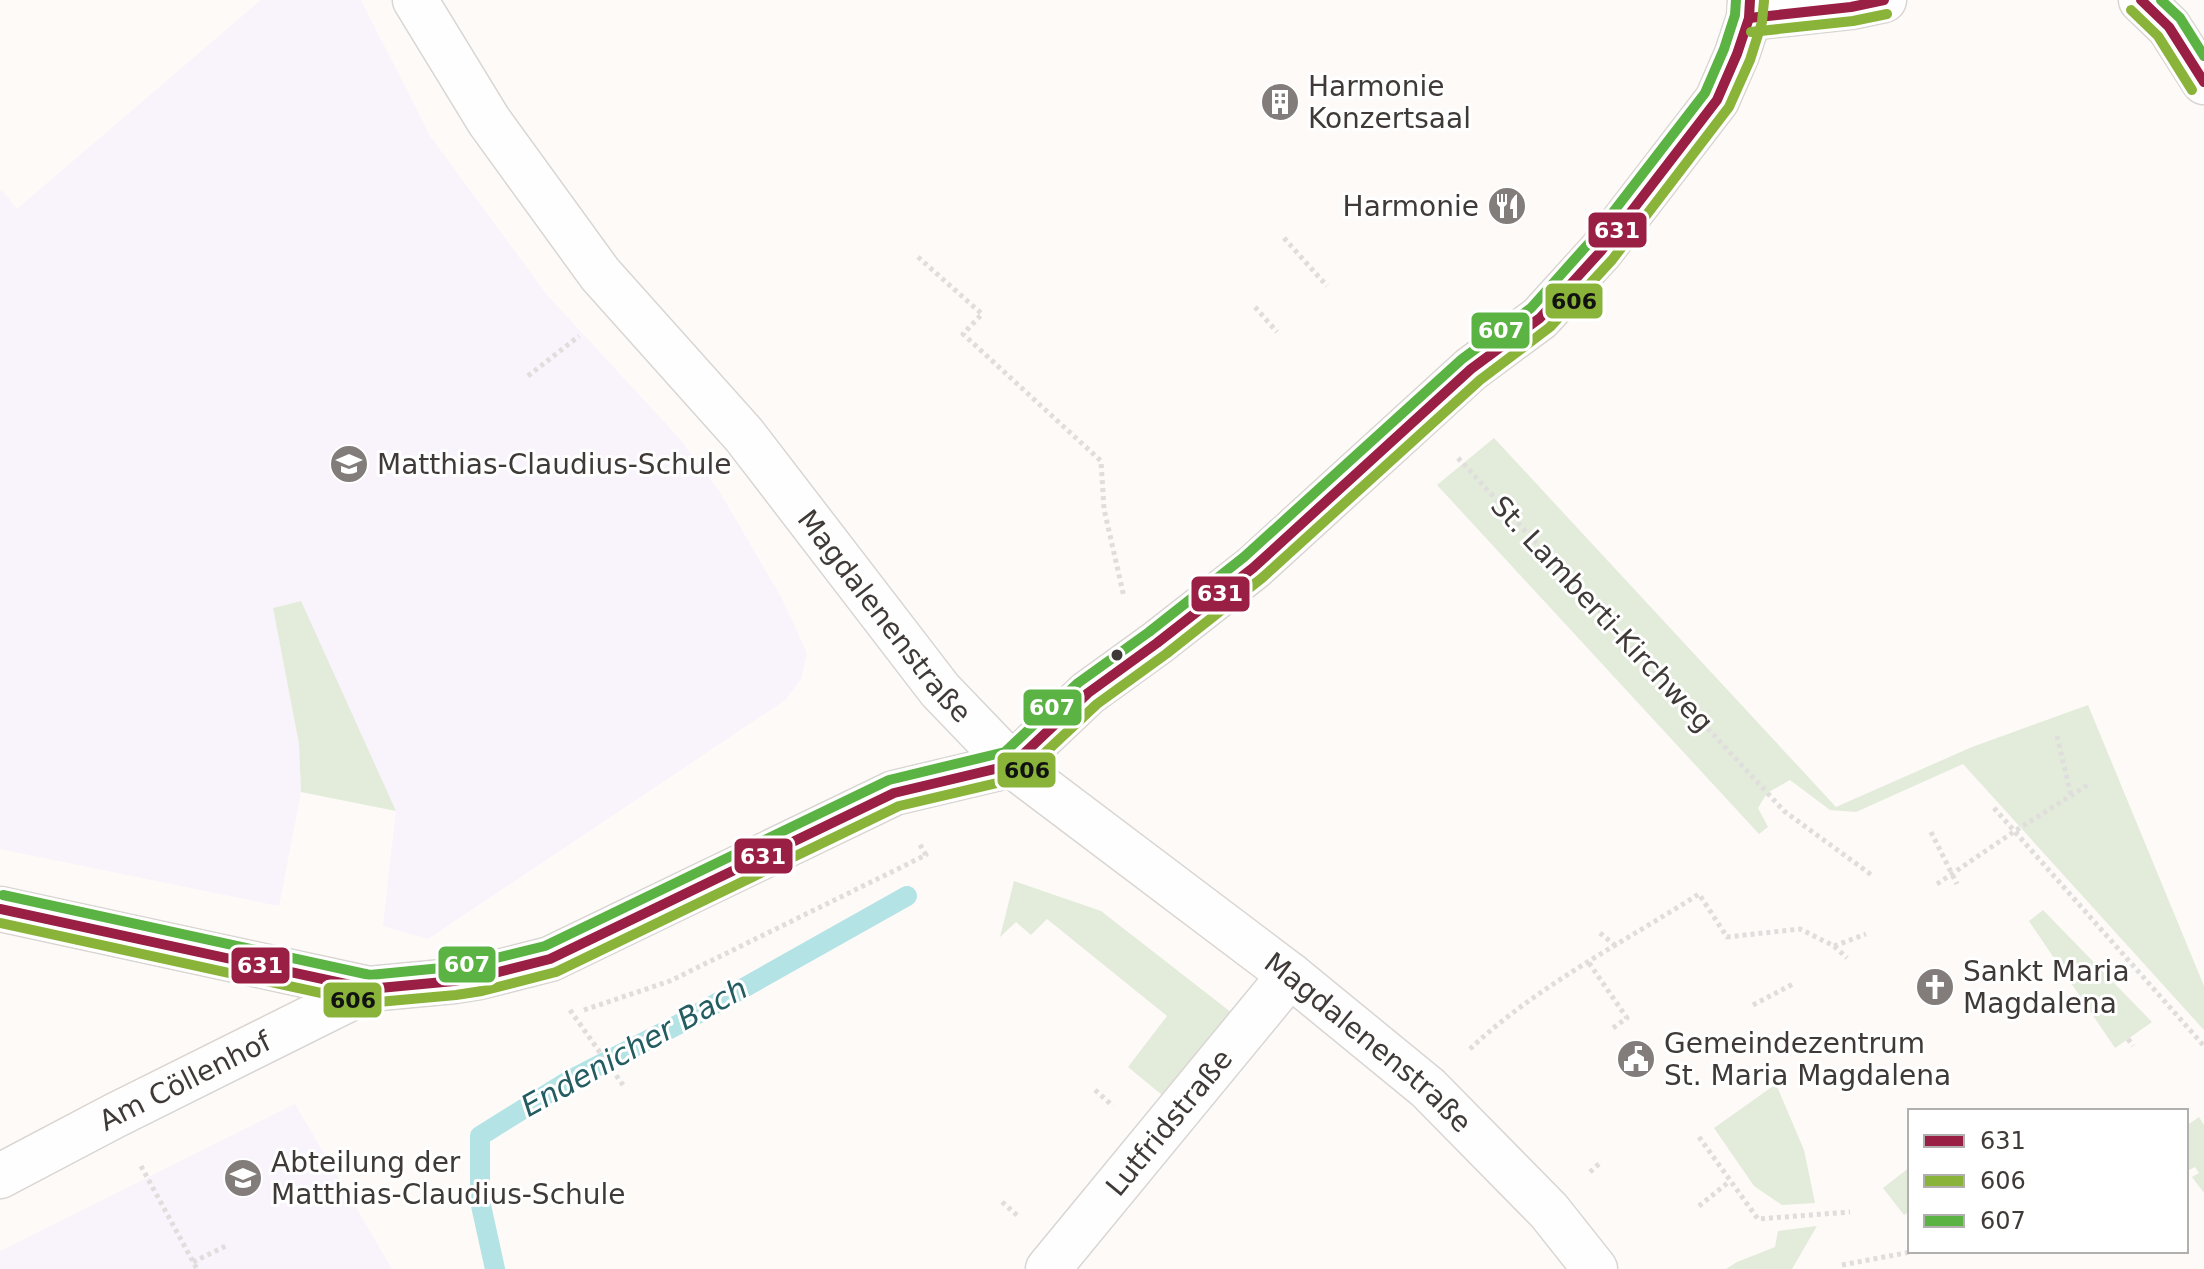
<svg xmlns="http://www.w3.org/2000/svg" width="2204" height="1269" viewBox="0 0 2204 1269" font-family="'DejaVu Sans',sans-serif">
<rect width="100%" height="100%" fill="#fdfaf8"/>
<g fill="#f9f3fb">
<path d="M261 0H361L430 136 547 295 678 437 719 491 781 597 807 653 801 679 785 700 428 939 383 926 396 811 300 601 273 608 299 744 301 792 279 906 0 849V192L2 190 17 209Z"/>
<path d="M295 1104 392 1269H0V1251Z"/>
</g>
<g fill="#e3ecda">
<path d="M1494 438 1836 807 1972 747 2088 705 2204 986V1030L1963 764 1856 812 1830 810 1790 780 1767 793 1758 808 1768 827 1759 834 1437 485Z"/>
<path d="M301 601 396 811 301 792 299 744 273 608Z"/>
<path d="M1014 881 1101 911 1232 1013 1162 1095 1128 1067 1167 1016 1047 919 1031 935 1016 922 1000 937Z"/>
<path d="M2043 910 2152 1022 2115 1048 2029 921Z"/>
<path d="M1776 1084 1804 1150 1815 1203 1782 1205 1754 1186 1714 1128Z"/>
<path d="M2199 1117 2204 1125V1193L2192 1177 2199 1173 2195 1167 2189 1170 2186 1166V1126Z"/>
<path d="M1910 1167V1211L1904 1215 1883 1188Z"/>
<path d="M1817 1226 1792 1269H1726L1737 1262 1775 1247 1778 1231Z"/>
</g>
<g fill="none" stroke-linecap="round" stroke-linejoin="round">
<path stroke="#b4e3e6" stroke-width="20" d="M495 1269 480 1201V1136L568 1081 683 1022 907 896"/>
<g stroke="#d9d5d2" stroke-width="47">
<g id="minor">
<path id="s1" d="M415 0 489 121 600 274 744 435 940 690 1012 765 1290 975 1428 1088 1549 1211 1595 1269"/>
<path d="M2141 0 2169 27 2204 82"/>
<path d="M1749 18 1851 7 1884 0"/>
<path d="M1012 765 1088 693 1157 643 1253 568 1471 369 1540 318 1601 251 1717 100 1737 54 1749 18 1750 0"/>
<path d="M0 909 369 989 454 981 479 977 550 959 894 793 1012 765"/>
<path id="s2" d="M0 1176 114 1116 369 989"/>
<path id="s3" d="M1048 1269 1290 975"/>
</g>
</g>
<g stroke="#dfdedd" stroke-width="5" stroke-dasharray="4 4" stroke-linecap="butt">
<path d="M1284 238 1327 286"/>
<path d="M918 257 982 314 963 334 1101 461 1104 509 1124 597"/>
<path d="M1255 307 1277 332"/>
<path d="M528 376 579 336"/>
<path d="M1458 458 1784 811 1873 876"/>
<path d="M2057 736 2071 795"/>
<path d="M1994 808 2204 1046"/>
<path d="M1931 832 1957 884"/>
<path d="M1937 884 2015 831 2091 783"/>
<path d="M1600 933 1616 946"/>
<path d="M1834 946 1866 934"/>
<path d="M1589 963 1627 1018 1610 1030"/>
<path d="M1753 1005 1795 983"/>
<path d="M570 1010 623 1085"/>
<path d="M584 1010 670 981 926 855 919 843"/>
<path d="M2128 1039 2133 1046"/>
<path d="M1470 1049C1535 987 1624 942 1699 894L1727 937 1800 929 1834 946 1847 958"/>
<path d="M1095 1090 1113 1106"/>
<path d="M1699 1137 1758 1219 1850 1212"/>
<path d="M141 1166 197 1269"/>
<path d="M1590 1172 1600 1163"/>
<path d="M1002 1202 1019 1217"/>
<path d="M1699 1206 1730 1181"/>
<path d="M193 1262 226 1246"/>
<path d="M1842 1265 1916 1251"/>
</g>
<use href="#minor" stroke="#fffefe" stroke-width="44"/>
<g stroke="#fff" stroke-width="16">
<g id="bus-1">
<path d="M2141 0 2169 27 2204 82"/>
<path d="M1749 18 1851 7 1884 0"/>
<path d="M1012 765 1088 693 1157 643 1253 568 1471 369 1540 318 1601 251 1717 100 1737 54 1749 18 1750 0"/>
<path d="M0 909 369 989 454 981 479 977 550 959 894 793 1012 765"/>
</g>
</g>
<g stroke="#fff" stroke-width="16">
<g id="bus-2">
<path d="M2131 10 2158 36 2192 90"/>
<path d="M1751 32 1853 21 1887 14"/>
<path d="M0 923 367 1003 456 995 482 991 556 972 899 806 1018 778 1097 704 1166 654 1262 578 1480 380 1550 327 1612 260 1729 107 1750 60 1762 22 1764 1"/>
</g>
</g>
<g stroke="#fff" stroke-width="16">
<g id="bus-3">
<path d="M2161 0 2180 18 2204 56"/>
<path d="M3 895 370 975 452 967 476 963 545 946 889 780 1005 752 1078 683 1149 632 1244 557 1462 359 1531 308 1590 242 1705 93 1724 49 1735 15 1736 0"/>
</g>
</g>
<use href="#bus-1" stroke="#991f44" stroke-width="10"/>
<use href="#bus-2" stroke="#8ab439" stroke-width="10"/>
<use href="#bus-3" stroke="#5bb343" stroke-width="10"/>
</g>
<defs>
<g id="building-disc" transform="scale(2)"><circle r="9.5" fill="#827d7b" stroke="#fff"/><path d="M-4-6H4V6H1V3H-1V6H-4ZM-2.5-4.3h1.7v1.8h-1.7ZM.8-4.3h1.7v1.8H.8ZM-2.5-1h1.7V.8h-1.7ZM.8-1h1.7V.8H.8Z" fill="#fff"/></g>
<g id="restaurant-disc" transform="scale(2)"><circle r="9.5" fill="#827d7b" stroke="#fff"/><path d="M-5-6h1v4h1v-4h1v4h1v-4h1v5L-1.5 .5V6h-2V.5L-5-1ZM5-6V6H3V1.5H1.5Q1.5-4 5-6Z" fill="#fff"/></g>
<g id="school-disc" transform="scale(2)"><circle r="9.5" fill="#827d7b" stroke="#fff"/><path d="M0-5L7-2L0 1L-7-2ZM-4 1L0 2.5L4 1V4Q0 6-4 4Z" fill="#fff"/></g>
<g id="church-disc" transform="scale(2)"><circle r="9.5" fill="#827d7b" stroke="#fff"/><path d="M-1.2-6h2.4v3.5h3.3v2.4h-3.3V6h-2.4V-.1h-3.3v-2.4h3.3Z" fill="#fff"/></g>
<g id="civic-disc" transform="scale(2)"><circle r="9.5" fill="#827d7b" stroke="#fff"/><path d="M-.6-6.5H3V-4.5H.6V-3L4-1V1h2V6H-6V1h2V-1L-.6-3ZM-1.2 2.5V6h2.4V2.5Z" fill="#fff"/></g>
</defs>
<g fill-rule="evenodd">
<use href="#building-disc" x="1280" y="102"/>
<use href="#restaurant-disc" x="1507" y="206"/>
<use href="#school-disc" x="349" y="464"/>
<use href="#church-disc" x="1935" y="987"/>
<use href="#civic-disc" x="1636" y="1059"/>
<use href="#school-disc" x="243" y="1178"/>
</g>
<circle fill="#3f3a37" stroke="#fff" stroke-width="3" cx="1117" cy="655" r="7"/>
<g text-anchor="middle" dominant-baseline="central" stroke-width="6" stroke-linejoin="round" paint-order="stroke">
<g font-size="28" fill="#3f3a37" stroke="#fff" text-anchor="start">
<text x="1308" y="86">Harmonie<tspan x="1308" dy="32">Konzertsaal</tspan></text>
<text x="1479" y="206" text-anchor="end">Harmonie</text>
<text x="377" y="464">Matthias-Claudius-Schule</text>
<text x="1963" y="971">Sankt Maria<tspan x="1963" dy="32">Magdalena</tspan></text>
<text x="1664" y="1043">Gemeindezentrum<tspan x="1664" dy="32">St. Maria Magdalena</tspan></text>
<text x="271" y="1162">Abteilung der<tspan x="271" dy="32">Matthias-Claudius-Schule</tspan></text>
</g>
<g font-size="28" fill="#3f3a37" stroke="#fff">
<text transform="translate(1602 614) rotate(47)">St. Lamberti-Kirchweg</text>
<text stroke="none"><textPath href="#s1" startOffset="776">Magdalenenstraße</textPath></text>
<text stroke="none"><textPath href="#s1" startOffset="1424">Magdalenenstraße</textPath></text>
<text stroke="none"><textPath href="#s2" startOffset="208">Am Cöllenhof</textPath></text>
<text stroke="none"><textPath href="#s3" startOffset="190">Lutfridstraße</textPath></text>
</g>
<g font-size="30" font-style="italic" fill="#235c61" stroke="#fff">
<text transform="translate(634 1047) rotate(-29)">Endenicher Bach</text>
</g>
</g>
<g stroke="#fff" stroke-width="3">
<rect x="1587" y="211" width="61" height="38" rx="8" fill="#991f44"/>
<rect x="1544" y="282" width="60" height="38" rx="8" fill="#8ab439"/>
<rect x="1470" y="311" width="61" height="39" rx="8" fill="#5bb343"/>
<rect x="1190" y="575" width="61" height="38" rx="8" fill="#991f44"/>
<rect x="1022" y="688" width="61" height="39" rx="8" fill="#5bb343"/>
<rect x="996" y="751" width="61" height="38" rx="8" fill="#8ab439"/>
<rect x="733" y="837" width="61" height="38" rx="8" fill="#991f44"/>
<rect x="437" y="945" width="60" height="39" rx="8" fill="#5bb343"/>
<rect x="230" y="946" width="61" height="39" rx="8" fill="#991f44"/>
<rect x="322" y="981" width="61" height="38" rx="8" fill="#8ab439"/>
</g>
<g font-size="22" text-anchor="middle" font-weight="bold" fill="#fff">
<text x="1617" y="238">631</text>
<text x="1501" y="338">607</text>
<text x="1220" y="601">631</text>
<text x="1052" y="715">607</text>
<text x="763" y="864">631</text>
<text x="467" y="972">607</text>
<text x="260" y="973">631</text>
</g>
<g font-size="22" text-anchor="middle" font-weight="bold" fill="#111">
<text x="1574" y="309">606</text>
<text x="1027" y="778">606</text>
<text x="353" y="1008">606</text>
</g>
<rect x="1908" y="1109" width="280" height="144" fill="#ffffff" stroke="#b2b0af" stroke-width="2"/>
<rect x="1924" y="1135" width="40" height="12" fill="#991f44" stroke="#b2b0af" stroke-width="2"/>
<text x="1980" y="1149" font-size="24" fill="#3f3a37">631</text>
<rect x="1924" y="1175" width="40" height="12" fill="#8ab439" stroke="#b2b0af" stroke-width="2"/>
<text x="1980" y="1189" font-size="24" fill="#3f3a37">606</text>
<rect x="1924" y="1215" width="40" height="12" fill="#5bb343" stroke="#b2b0af" stroke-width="2"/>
<text x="1980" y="1229" font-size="24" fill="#3f3a37">607</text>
</svg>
